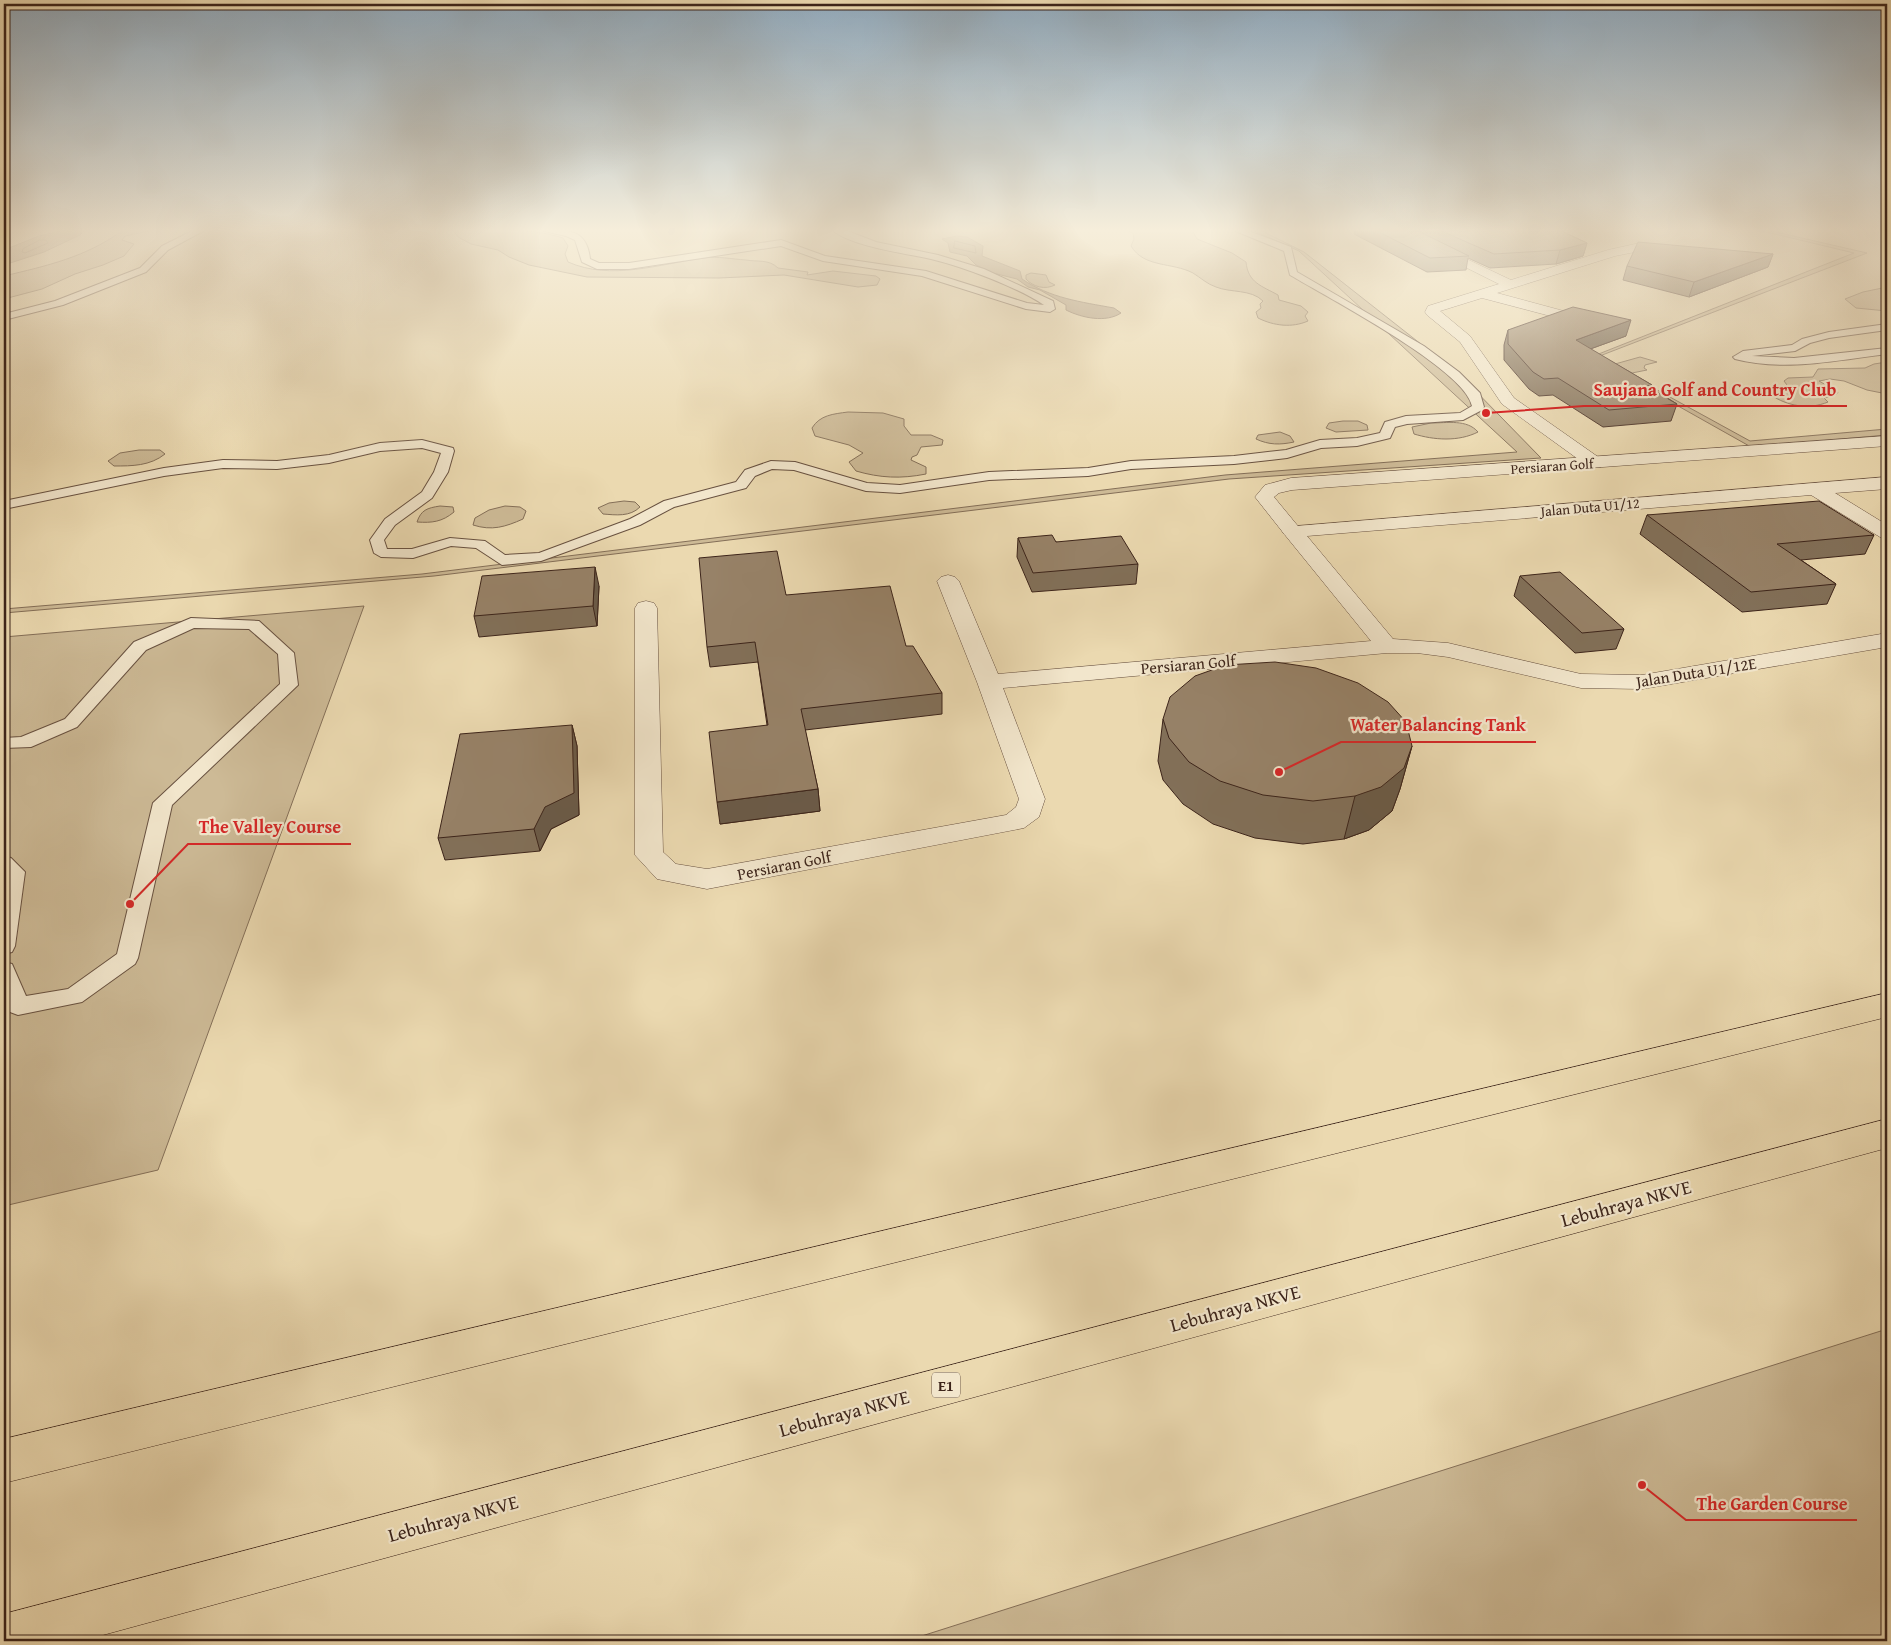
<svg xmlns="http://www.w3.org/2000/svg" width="1891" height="1645" viewBox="0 0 1891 1645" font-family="'Gentium Book Plus',serif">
<rect width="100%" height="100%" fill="#ebd9b0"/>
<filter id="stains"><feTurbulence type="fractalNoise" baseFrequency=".004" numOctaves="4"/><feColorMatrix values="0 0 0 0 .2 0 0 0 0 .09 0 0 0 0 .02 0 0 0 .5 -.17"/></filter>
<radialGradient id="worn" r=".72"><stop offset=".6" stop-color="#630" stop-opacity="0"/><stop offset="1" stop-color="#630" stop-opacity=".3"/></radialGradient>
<g fill="#cdba96" stroke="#846f58">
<path d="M123 230H153L125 236 122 240 134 244 124 256 103 265 75 274 42 289 4 299V276C46 266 87 257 123 230Z"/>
<path d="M453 230C488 230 529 227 563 238L568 246 565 254 568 262C611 281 659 264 704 258 718 256 731 259 746 260 757 262 769 259 778 268L808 272 807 275 833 271 876 276 880 279 877 285 858 287 784 275 719 278 587 277 529 265 509 257 498 250 471 244 458 237Z"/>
<path d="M1126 230H1192L1197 239 1232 253 1246 262C1248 283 1262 286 1278 295L1279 300 1301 306 1308 312 1305 316 1308 321C1292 328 1274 326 1258 318L1256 312 1261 308 1260 304 1263 301C1251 289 1231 293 1216 287 1207 284 1201 278 1193 273 1172 262 1144 268 1131 246L1134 239 1133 233Z"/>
<path d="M1252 230H1260L1304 252 1459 374 1541 458 1229 479 434 576 4 613V609L422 574 1225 475 1517 452 1299 251Z"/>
<path d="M1758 230H1767L1867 253 1597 357 1750 441 1887 429V435L1751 447 1591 357 1854 253Z"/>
<path d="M1031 273 1046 275 1049 282 1055 285C1045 290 1033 287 1026 279V275Z"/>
<path d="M1887 287V311L1856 308 1845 299 1863 292Z"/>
<path d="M1640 357 1657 362 1645 365 1644 368 1647 370 1632 373 1615 364Z"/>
<path d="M1887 362V394L1867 390 1844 381 1830 379 1819 381 1838 392 1836 395 1824 398 1828 402C1809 410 1787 406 1771 395L1772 391 1787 385 1784 381 1788 378 1813 377 1818 369 1865 368 1874 364Z"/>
<path d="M848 412 883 413 904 419V426L911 435H931L943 440 942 445 921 447 917 455 912 457 911 460 926 467V474C901 479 880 478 856 471L849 462 863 453 849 445 815 436 812 428C820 415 833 414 848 412Z"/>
<path d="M1343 421H1358L1367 425 1368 430 1336 432 1326 428 1329 423Z"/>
<path d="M1431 423C1447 423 1467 419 1478 432 1458 442 1434 440 1414 434L1412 427Z"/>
<path d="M1280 432 1290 436 1294 442C1280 445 1269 445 1256 439L1258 435Z"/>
<path d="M139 450H160L165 454C150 466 132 466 114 466L108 461 120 453Z"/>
<path d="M624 501 635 502 640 507C630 517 616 515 603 514L598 508 609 503Z"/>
<path d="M440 506 453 507 454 512C442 522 432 523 417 522 421 510 427 508 440 506Z"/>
<path d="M505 506 520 507 526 511 523 519C505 527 492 531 473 525L475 518 489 510Z"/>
<path d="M364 606 158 1170 4 1206V637Z"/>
<path d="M1887 1329V1641H906Z"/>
</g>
<g fill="#b09b7d" stroke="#826b55">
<path d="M65 230H85L80 235 44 252 4 265V250L39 236Z"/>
<path d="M957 236 967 237 983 246 982 256 1020 271 1022 279C1050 298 1081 302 1114 308L1121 313C1106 323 1082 318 1066 310V305L1040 290 1028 287 1017 279 993 273 976 265 967 256 950 252 948 243 942 239Z"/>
</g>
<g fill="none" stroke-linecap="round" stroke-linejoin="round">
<g stroke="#76604c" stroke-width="1">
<path d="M40 240H46L48 243 25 253 22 252 23 249Z"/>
<path d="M955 241 975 246 976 253 954 248Z"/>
</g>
<g stroke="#685140" stroke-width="2">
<g id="service">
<path d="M194 230H205L168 250 146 272 63 305 4 320V314L55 301 140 268 162 246Z"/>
<path d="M540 230C565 230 587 227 590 259L599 263H629L781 240 825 256 926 271 1027 303 1044 305C1017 287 964 267 931 259 904 253 853 247 832 230H845L876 242 938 255 984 269 1053 301 1055 309 1050 312 1026 309 922 276 823 261 781 246 629 269H597L582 262 575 240 566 236Z"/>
<path d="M1233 230H1246L1291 247 1297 272 1424 346 1459 372 1480 393 1484 407 1482 410 1463 420 1407 424 1395 427 1390 438 1386 439 1357 446 1321 448 1287 458 1234 464 1131 469 1088 476 989 480 900 493 866 491 794 470 772 469 755 476 746 488 674 507 640 525 541 561 502 565 476 548 451 546 413 558 381 557 374 553 370 540 385 519 422 492 434 472 441 453 422 448 380 451 329 463 277 469 223 468 164 476 4 509V501L164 468 223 460 277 461 329 455 380 443 422 440 453 448 454 451 448 472 432 498 395 525 384 540 387 549H412L450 538 485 541 505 555 539 553 630 519 664 501 736 482 745 470 771 461 795 462 867 483 900 485 989 472 1088 468 1131 461 1234 456 1286 450 1320 440 1357 438 1380 433 1385 422 1406 416 1460 413 1472 406C1465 369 1325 296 1290 275L1284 251Z"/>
<path d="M1887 324V330L1829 338 1810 343 1795 351 1752 356 1794 358 1887 348V354C1837 360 1785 372 1735 359L1733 357 1743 351 1792 345 1802 339 1829 332Z"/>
<path d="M191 618 259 621 294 653 298 685 172 805 138 958 135 964 82 1002 18 1015 10 1012 4 999V962L12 964 26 996 68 989 117 954 153 803 280 684 278 654 249 629 194 628 146 650 77 727 31 747 4 748V738L21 737 65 719 134 642Z"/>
<path d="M4 856 11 858 25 872 15 946 12 952 4 954Z"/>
</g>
</g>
<g stroke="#685140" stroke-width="1">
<g id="minor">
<path d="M1640 243 1673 246 1679 250 1673 254 1640 251 1615 256 1497 293 1597 320 1599 323 1597 326 1592 327 1482 298 1440 311 1470 336 1514 398 1601 459 1604 463 1601 467H1589L1502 404 1460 342 1427 315 1425 312 1428 306 1499 284 1427 248 1429 245H1437L1511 280 1608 250Z"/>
<path d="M1887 477V489L1835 493 1887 525V539L1880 537 1811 495 1307 536 1393 639 1448 643 1581 674 1642 675 1887 633V647L1642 689 1581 688 1448 657 1417 653H1387L1003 688 1045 799 1039 817 1024 828 707 889 657 879 635 855V608L638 603 646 601 654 603 657 608 663 852 676 864 707 869 1006 815 1016 807 1019 799 977 682 937 581 941 577 948 575 955 577 959 581 998 674 1371 641 1285 535 1282 531 1285 527Z"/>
</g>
</g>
<g stroke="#685140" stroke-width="1">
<path id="tertiary" d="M1887 436V446L1292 490 1279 493 1274 497 1302 531 1299 535H1285L1255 497 1265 485 1291 478Z"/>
</g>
<g stroke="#3c241a" stroke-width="1">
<g id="motorway">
<path d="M1887 993V1017L4 1483V1439Z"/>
<path d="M1887 1119V1148L81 1641H4V1614Z"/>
</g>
</g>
<use href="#service" fill="#f2e6cc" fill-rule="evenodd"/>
<use href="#minor" fill="#f2e6cc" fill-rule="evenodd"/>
<use href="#tertiary" fill="#f2e6cc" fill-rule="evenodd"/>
<use href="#motorway" fill="#ebd9b0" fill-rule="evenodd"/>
</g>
<g fill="#827059" stroke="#3c241a">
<path d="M1355 230H1559L1587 243 1583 256 1556 264 1490 268 1468 258 1466 270 1427 272 1354 234Z"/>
<path d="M1773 254 1768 267 1689 297 1623 280 1627 266Z"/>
<path d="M1508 330 1626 336 1590 349 1652 385 1651 388 1677 404 1671 421 1603 427 1553 395 1539 396 1529 389 1504 360V345Z"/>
<path d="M1647 515 1874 535 1865 554 1801 560 1836 584 1827 604 1742 612 1640 534Z"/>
<path d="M1018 538 1056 542 1138 564 1136 584 1032 592 1017 557Z"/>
<path d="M1520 576 1624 629 1616 649 1575 653 1514 596Z"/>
<path d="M599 586 597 626 479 637 474 616Z"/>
<path d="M786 595 906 646 942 693V714L805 730 818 789 820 811 720 824 767 725 758 662 710 667 707 647Z"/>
<path d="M1163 719 1412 746 1400 789 1392 811 1369 830 1344 839 1303 844 1255 838 1213 824 1183 804 1163 780 1158 761Z"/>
<path d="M572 725 577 746 579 815 551 829 540 851 445 860 438 838Z"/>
</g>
<g fill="#6a5b49" stroke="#3c241a">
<path d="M1587 243 1583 256 1556 264 1560 250Z"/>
<path d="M1773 254 1768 267 1689 297 1694 282Z"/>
<path d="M1631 320 1626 336 1571 356 1576 340Z"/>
<path d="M595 567 599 586 597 626 593 606Z"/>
<path d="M572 725 577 746 579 815 551 829 540 851 534 829Z"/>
<path d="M1412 746 1400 789 1392 811 1369 830 1344 839 1355 796Z"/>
<path d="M818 789 820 811 720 824 717 802Z"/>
</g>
<g fill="#978268" stroke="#3c241a">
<path d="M1375 230H1416L1469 256 1430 258Z"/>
<path d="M1439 230H1559L1587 243 1560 250 1494 254Z"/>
<path d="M1638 242 1773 254 1694 282 1627 266Z"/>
<path d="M1573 307 1631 320 1576 340 1652 385 1646 386 1677 404 1609 410 1558 378 1544 379 1533 372 1508 344V330Z"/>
<path d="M1819 501 1874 535 1777 544 1836 584 1751 592 1647 515Z"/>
<path d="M1052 535 1056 542 1121 536 1138 564 1033 573 1018 538Z"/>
<path d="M777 551 786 595 890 586 906 646H913L942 693 801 709 818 789 717 802 709 732 768 725 755 642 707 647 699 558Z"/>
<path d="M595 567 593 606 474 616 482 576Z"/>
<path d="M1560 572 1624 629 1582 633 1520 576Z"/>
<path d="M1275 662 1316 668 1358 683 1388 702 1406 722 1412 746 1404 768 1381 787 1355 796 1313 801 1263 795 1220 781 1189 762 1169 738 1163 719 1170 697 1195 676 1226 665Z"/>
<path d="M572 725 574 793 545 807 534 829 438 838 460 734Z"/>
</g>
<linearGradient id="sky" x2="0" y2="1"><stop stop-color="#91aabd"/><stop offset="0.5" stop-color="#f6eedb"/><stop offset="1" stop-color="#f6eedb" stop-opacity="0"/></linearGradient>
<rect width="1891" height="461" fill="url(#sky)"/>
<g text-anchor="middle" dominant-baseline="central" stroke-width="4.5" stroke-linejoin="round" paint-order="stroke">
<g font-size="14" fill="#3c241a" stroke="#f2e6cc">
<text transform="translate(1552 466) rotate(-4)">Persiaran Golf</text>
<text transform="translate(1590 507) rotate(-5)">Jalan Duta U1/12</text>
</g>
<rect fill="#f2e6cc" stroke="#735e4f" stroke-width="1" x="932" y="1372.5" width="28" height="25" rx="4"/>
<g font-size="15" font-weight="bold" fill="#3c241a">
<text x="946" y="1385">E1</text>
</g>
<g font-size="16" fill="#3c241a" stroke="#f2e6cc">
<text transform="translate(1188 664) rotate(-5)">Persiaran Golf</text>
<text transform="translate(1696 672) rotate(-9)">Jalan Duta U1/12E</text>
<text transform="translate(784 865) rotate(-11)">Persiaran Golf</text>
</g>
<g font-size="19" fill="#3c241a" stroke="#f2e6cc">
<text transform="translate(1626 1203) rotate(-15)">Lebuhraya NKVE</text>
<text transform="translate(1235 1308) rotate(-15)">Lebuhraya NKVE</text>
<text transform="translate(844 1413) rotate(-15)">Lebuhraya NKVE</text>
<text transform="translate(453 1518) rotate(-15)">Lebuhraya NKVE</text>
</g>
</g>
<path fill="none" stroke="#d62828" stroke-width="2" d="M1486 413L1584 406H1847M1279 772L1341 742H1536M130 904L188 844H351M1642 1485L1686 1520H1857"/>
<g fill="#d62828" stroke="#f2e6cc" stroke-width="2">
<circle cx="1486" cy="413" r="5"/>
<circle cx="1279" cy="772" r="5"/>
<circle cx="130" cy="904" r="5"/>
<circle cx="1642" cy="1485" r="5"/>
</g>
<g font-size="18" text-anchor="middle" font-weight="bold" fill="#d62828" stroke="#f2e6cc" stroke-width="4.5" stroke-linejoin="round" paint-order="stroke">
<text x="1715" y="396">Saujana Golf and Country Club</text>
<text x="1438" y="731">Water Balancing Tank</text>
<text x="270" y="833">The Valley Course</text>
<text x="1772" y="1510">The Garden Course</text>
</g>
<rect width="1891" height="1645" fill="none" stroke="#ebd9b0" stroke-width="20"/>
<rect x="5" y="5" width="1881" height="1635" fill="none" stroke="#3c241a" stroke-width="2.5"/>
<rect x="10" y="10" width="1871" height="1625" fill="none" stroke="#3c241a"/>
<rect width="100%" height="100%" filter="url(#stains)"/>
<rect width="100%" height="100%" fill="url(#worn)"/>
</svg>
